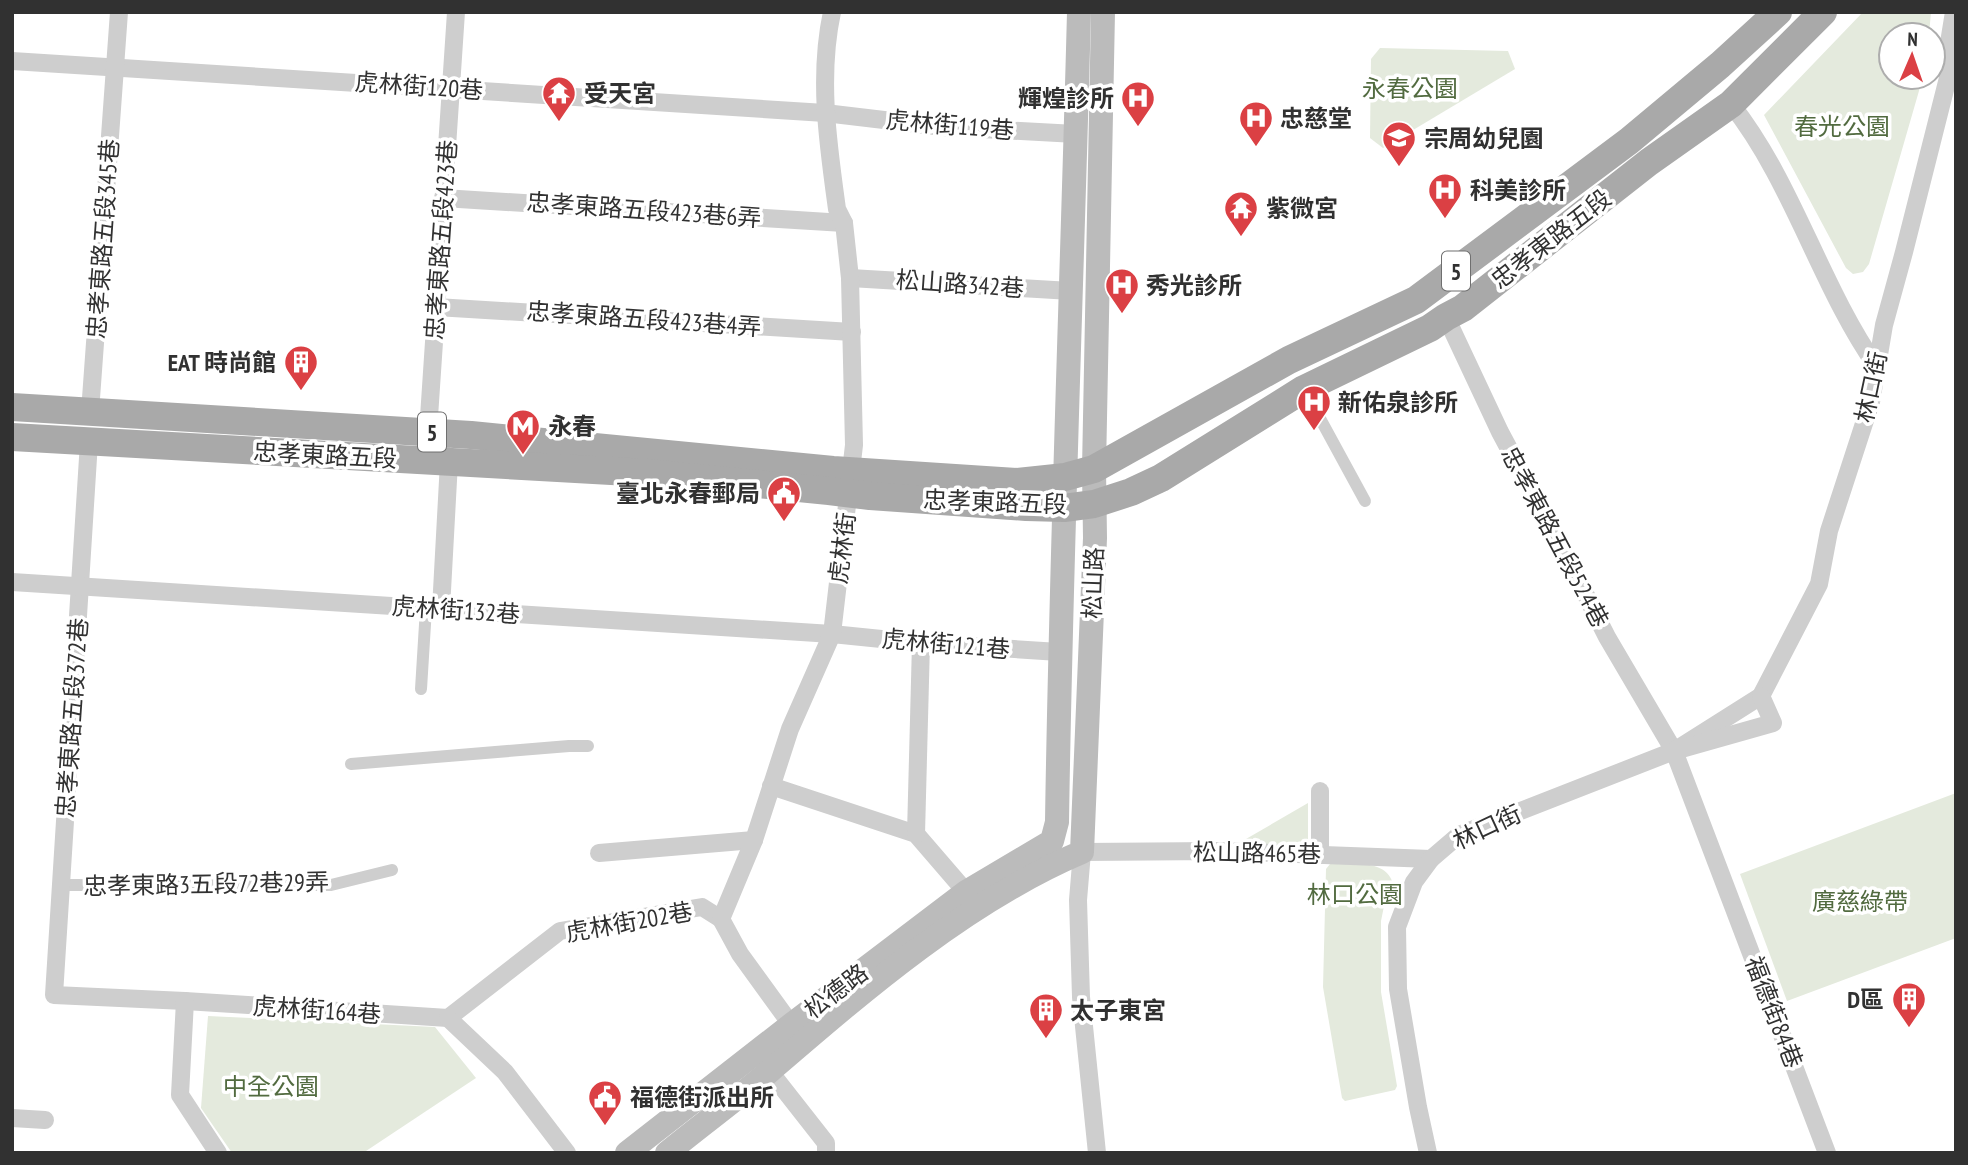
<svg xmlns="http://www.w3.org/2000/svg" width="1968" height="1165" viewBox="0 0 1968 1165" font-family="'PT Sans Narrow','Noto Sans TC',sans-serif">
<rect width="100%" height="100%" fill="#fff"/>
<g fill="#e4eadd">
<path d="M1863 12H1931L1929 35H1891V77H1923L1869 264 1863 272 1853 274 1846 268 1764 115Z"/>
<path d="M1380 48 1508 51 1515 69 1383 148 1370 138 1371 59Z"/>
<path d="M1956 793V938L1787 1001 1740 874Z"/>
<path d="M1308 803V845H1251L1246 839Z"/>
<path d="M1330 864C1351 864 1387 859 1393 884L1385 901 1381 921V992L1397 1086 1395 1090 1345 1101 1342 1098 1323 987 1326 869Z"/>
<path d="M208 1016 435 1027 476 1078 363 1153H232L201 1108Z"/>
</g>
<g fill="none" stroke-linecap="round" stroke-linejoin="round">
<g stroke="#cecece" stroke-width="12">
<path d="M1304 389 1365 501"/>
<path d="M421 689 426 608"/>
<path d="M351 764 569 746H588"/>
<path d="M61 885H331L392 870"/>
</g>
<g stroke="#cecece" stroke-width="18">
<path d="M12 61 825 113 943 127 1076 134"/>
<path d="M1731 104C1793 182 1820 286 1877 367"/>
<path d="M443 198 844 223"/>
<path d="M850 278 1071 291"/>
<path d="M436 307 852 332"/>
<path d="M1446 317 1500 432 1558 540 1607 637 1674 751 1827 1153"/>
<path d="M90 412 119 12"/>
<path d="M89 442 54 995 185 1001 448 1018"/>
<path d="M12 582 832 634 921 643 1059 652"/>
<path d="M441 609 449 462 428 432 456 12"/>
<path d="M1674 751 1761 696 1819 584 1829 531 1871 402 1884 325 1904 252 1951 66 1947 55 1954 12"/>
<path d="M771 786 916 834 966 892"/>
<path d="M916 834 921 643"/>
<path d="M599 853 754 840"/>
<path d="M1320 854V791"/>
<path d="M185 1001 180 1095 218 1153"/>
<path d="M448 1018 560 931 702 907 721 919"/>
<path d="M448 1018 505 1072 567 1153"/>
<path d="M798 1034 740 954 721 919 754 840 790 729 832 634 854 445 850 278 844 223 837 209C828 144 818 77 832 12"/>
<path d="M764 1064 826 1143V1153"/>
<path d="M12 1118 45 1120"/>
<path d="M1097 1153 1081 997 1078 900 1082 852 1217 851 1431 859"/>
<path d="M1428 1153 1418 1107 1398 989 1397 927 1414 882 1431 859 1459 835 1674 751 1773 723 1761 696"/>
</g>
<g stroke="#bbb" stroke-width="24">
<path d="M627 1153 791 1025 966 892 1052 841 1057 822C1061 552 1072 282 1079 12"/>
<path d="M667 1153C701 1125 737 1099 771 1070 864 990 968 900 1082 852L1095 538 1094 469 1103 12"/>
</g>
<g stroke="#a9a9a9" stroke-width="28">
<path d="M12 407 471 435 833 470 1016 482 1065 477 1094 469 1289 360 1416 300 1629 141 1720 65 1778 12"/>
<path d="M12 437 647 473 829 491 870 496 1026 507 1064 508 1094 504 1131 492 1161 478 1304 389 1430 328 1446 317 1463 308 1649 162 1731 104 1823 12"/>
</g>
</g>
<defs>
<g id="temple-pin" transform="scale(1.75)"><path d="M0 17L-7.5 6A9.5 9.5 0 1 1 7.5 6Z" fill="#db4044" stroke="#fff"/><path d="M0-6L5-2H3V0L6.5 2.5H4V6H1.5V3h-3V6H-4V2.5H-6.5L-3 0V-2H-5Z" fill="#fff"/></g>
<g id="hospital-pin" transform="scale(1.75)"><path d="M0 17L-7.5 6A9.5 9.5 0 1 1 7.5 6Z" fill="#db4044" stroke="#fff"/><path d="M-5-5h3v3.5h4V-5h3V5h-3V1.5h-4V5h-3Z" fill="#fff"/></g>
<g id="school-pin" transform="scale(1.75)"><path d="M0 17L-7.5 6A9.5 9.5 0 1 1 7.5 6Z" fill="#db4044" stroke="#fff"/><path d="M0-5L7-2L0 1L-7-2ZM-4 1L0 2.5L4 1V4Q0 6-4 4Z" fill="#fff"/></g>
<g id="building-pin" transform="scale(1.75)"><path d="M0 17L-7.5 6A9.5 9.5 0 1 1 7.5 6Z" fill="#db4044" stroke="#fff"/><path d="M-4-6H4V6H1V3H-1V6H-4ZM-2.5-4.3h1.7v1.8h-1.7ZM.8-4.3h1.7v1.8H.8ZM-2.5-1h1.7V.8h-1.7ZM.8-1h1.7V.8H.8Z" fill="#fff"/></g>
<g id="metro-pin" transform="scale(1.75)"><path d="M0 17L-7.5 6A9.5 9.5 0 1 1 7.5 6Z" fill="#db4044" stroke="#fff"/><path d="M-5.5 5V-5H-3L0 0L3-5H5.5V5H3V-.5L0 4L-3-.5V5Z" fill="#fff"/></g>
<g id="civic-pin" transform="scale(1.75)"><path d="M0 17L-7.5 6A9.5 9.5 0 1 1 7.5 6Z" fill="#db4044" stroke="#fff"/><path d="M-.6-6.5H3V-4.5H.6V-3L4-1V1h2V6H-6V1h2V-1L-.6-3ZM-1.2 2.5V6h2.4V2.5Z" fill="#fff"/></g>
</defs>
<g fill-rule="evenodd">
<use href="#temple-pin" x="559" y="93"/>
<use href="#hospital-pin" x="1138" y="98"/>
<use href="#hospital-pin" x="1256" y="118"/>
<use href="#school-pin" x="1399" y="138"/>
<use href="#hospital-pin" x="1445" y="190"/>
<use href="#temple-pin" x="1241" y="208"/>
<use href="#hospital-pin" x="1122" y="285"/>
<use href="#building-pin" x="301" y="362"/>
<use href="#hospital-pin" x="1314" y="402"/>
<use href="#metro-pin" x="523" y="426"/>
<use href="#civic-pin" x="784" y="493"/>
<use href="#building-pin" x="1909" y="999"/>
<use href="#building-pin" x="1046" y="1010"/>
<use href="#civic-pin" x="605" y="1097"/>
</g>
<g text-anchor="middle" dominant-baseline="central" stroke-width="7" stroke-linejoin="round" paint-order="stroke">
<g fill="#fff" stroke="#6f6f6f" stroke-width="2">
<rect x="1442" y="251.5" width="28" height="39" rx="5"/>
<rect x="418" y="412.5" width="28" height="39" rx="5"/>
</g>
<g font-size="23" font-weight="bold" fill="#313131">
<text x="1456" y="271">5</text>
<text x="432" y="432">5</text>
</g>
<g font-size="24" fill="#313131" stroke="#fff">
<text transform="translate(419 86) rotate(4)">虎林街120巷</text>
<text transform="translate(950 125) rotate(5)">虎林街119巷</text>
<text transform="translate(644 210) rotate(4)">忠孝東路五段423巷6弄</text>
<text transform="translate(103 239) rotate(-86)">忠孝東路五段345巷</text>
<text transform="translate(1551 239) rotate(-38)">忠孝東路五段</text>
<text transform="translate(441 240) rotate(-86)">忠孝東路五段423巷</text>
<text transform="translate(960 284) rotate(4)">松山路342巷</text>
<text transform="translate(644 319) rotate(4)">忠孝東路五段423巷4弄</text>
<text transform="translate(1871 387) rotate(-78)">林口街</text>
<text transform="translate(325 455) rotate(3)">忠孝東路五段</text>
<text transform="translate(995 502) rotate(2)">忠孝東路五段</text>
<text transform="translate(1555 537) rotate(62)">忠孝東路五段524巷</text>
<text transform="translate(842 548) rotate(-83)">虎林街</text>
<text transform="translate(1093 583) rotate(-88)">松山路</text>
<text transform="translate(456 610) rotate(4)">虎林街132巷</text>
<text transform="translate(946 644) rotate(5)">虎林街121巷</text>
<text transform="translate(72 718) rotate(-86)">忠孝東路五段372巷</text>
<text transform="translate(1487 827) rotate(-25)">林口街</text>
<text transform="translate(1257 853) rotate(1)">松山路465巷</text>
<text transform="translate(206 884) rotate(-1)">忠孝東路3五段72巷29弄</text>
<text transform="translate(629 922) rotate(-10)">虎林街202巷</text>
<text transform="translate(836 991) rotate(-37)">松德路</text>
<text transform="translate(317 1010) rotate(4)">虎林街164巷</text>
<text transform="translate(1774 1012) rotate(69)">福德街84巷</text>
</g>
<g font-size="24" fill="#526b40" stroke="#fff">
<text x="1410" y="88">永春公園</text>
<text x="1842" y="126">春光公園</text>
<text x="1355" y="894">林口公園</text>
<text x="1860" y="901">廣慈綠帶</text>
<text x="271" y="1086">中全公園</text>
</g>
<g font-size="24" font-weight="bold" fill="#313131" stroke="#fff" text-anchor="start">
<text x="584" y="93">受天宮</text>
<text x="1114" y="98" text-anchor="end">輝煌診所</text>
<text x="1280" y="118">忠慈堂</text>
<text x="1424" y="138">宗周幼兒園</text>
<text x="1470" y="190">科美診所</text>
<text x="1266" y="208">紫微宮</text>
<text x="1146" y="285">秀光診所</text>
<text x="276" y="362" text-anchor="end">EAT 時尚館</text>
<text x="1338" y="402">新佑泉診所</text>
<text x="548" y="426">永春</text>
<text x="760" y="493" text-anchor="end">臺北永春郵局</text>
<text x="1884" y="999" text-anchor="end">D區</text>
<text x="1070" y="1010">太子東宮</text>
<text x="630" y="1097">福德街派出所</text>
</g>
</g>
<rect width="1968" height="1165" fill="none" stroke="#313131" stroke-width="28"/>
<g transform="translate(1912 56) rotate(2)"><circle r="33" fill="#ffffff" stroke="#adadad" stroke-width="2"/>
<path d="M0-5L12 26L0 18L-12 26Z" fill="#db4044"/>
<text y="-10" font-size="19" font-weight="bold" text-anchor="middle" fill="#313131">N</text>
</g>
</svg>
